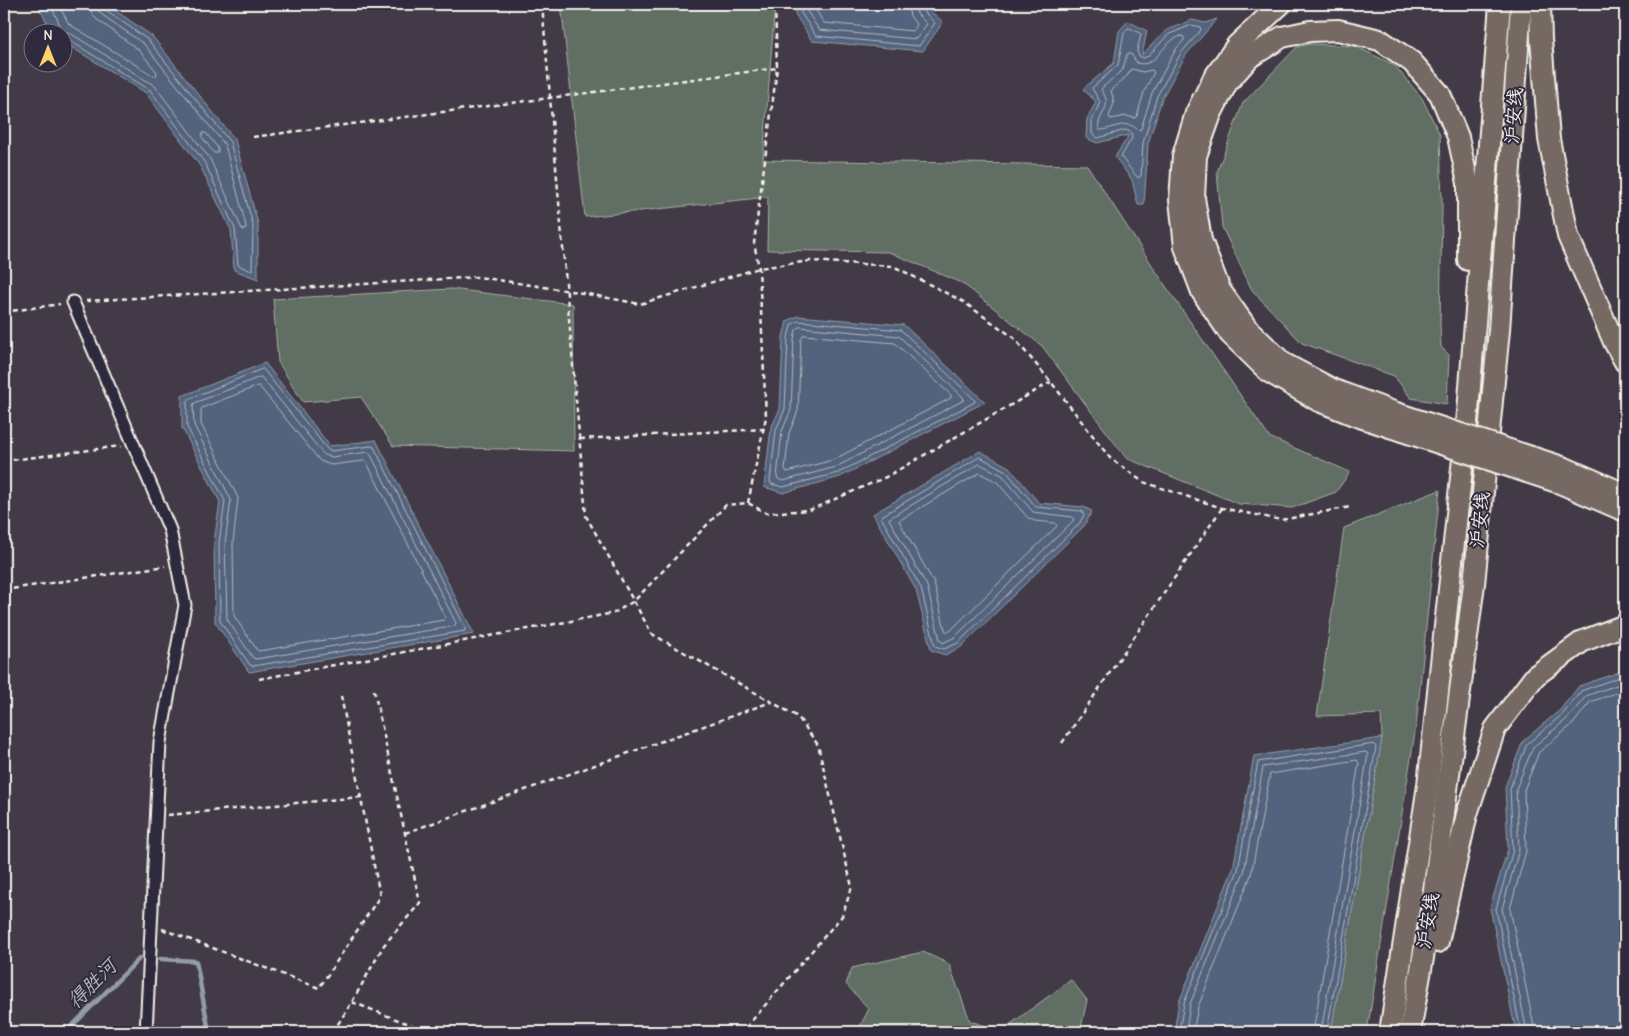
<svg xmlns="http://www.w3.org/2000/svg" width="1629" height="1036" viewBox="0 0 1629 1036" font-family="'Comic Neue','LXGW WenKai TC',sans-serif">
<rect width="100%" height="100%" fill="#423b47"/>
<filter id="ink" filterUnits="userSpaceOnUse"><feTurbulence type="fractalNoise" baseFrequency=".02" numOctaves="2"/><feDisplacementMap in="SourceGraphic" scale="10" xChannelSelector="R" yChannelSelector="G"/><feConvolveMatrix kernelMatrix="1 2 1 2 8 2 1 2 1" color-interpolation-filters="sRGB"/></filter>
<g filter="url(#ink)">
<g fill="#616e63" stroke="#aab0a6">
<path d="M561 4H775L763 160 1087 165 1163 282 1269 437 1350 472 1336 492 1292 508 1239 504 1126 458 1042 346 962 283 889 252 767 250 768 197 585 217Z"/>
<path d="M1310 44 1355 46 1394 65 1422 98 1440 135 1442 205 1440 327 1441 347 1449 355 1447 404 1411 398 1394 376 1302 343 1252 290 1222 227 1217 172 1243 103 1297 47Z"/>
<path d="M451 289 573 304 574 451 393 446 361 397 303 402 278 362 273 299Z"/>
<path d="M1440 490 1416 726 1367 1032H1331L1382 738 1381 714 1317 716 1344 528Z"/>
<path d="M923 952 949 964 970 1021 1001 1031 1071 980 1087 1000 1080 1032H857L869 1009 846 984 852 968Z"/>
</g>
<g fill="#53647d" stroke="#939ca8">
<path d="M37 4H106L152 36 235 140 258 224V279L234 270 231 230 200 166 146 93 63 42 62 32H52Z"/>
<path d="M796 4H926L927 8 943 22 923 51 812 41 795 14Z"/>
<path d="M1217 19 1186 55 1162 98 1148 144 1144 205H1138L1132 180 1115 157 1129 135 1097 143 1086 138 1087 119 1096 102 1083 89 1114 63 1119 31 1128 21 1147 31 1142 55 1165 31 1192 20 1205 23Z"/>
<path d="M798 316 904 325 985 402 840 477 783 493 764 487 771 428 780 409 783 337 787 321Z"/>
<path d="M265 363 330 446 376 440 474 634 249 672 215 622 214 542 220 502 182 428V396Z"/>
<path d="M980 451 1009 467 1039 503 1083 507 1092 511 1084 526 961 647 945 655 931 650 916 590 873 514Z"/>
<path d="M1625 670V1032H1516L1490 908 1508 849 1505 787 1523 741 1560 710 1579 686Z"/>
<path d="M1382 738 1331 1032H1174L1179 1002 1233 869 1254 756Z"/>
</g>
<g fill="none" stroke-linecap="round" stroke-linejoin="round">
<g stroke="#b4b9bd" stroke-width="1">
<path d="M50 4 63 31 70 33 155 86 210 159 242 229 245 230 246 226 225 145 144 44 101 14 98 9 97 4"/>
<path d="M58 4 69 24 154 76H156L157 72 139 50 95 18 91 11 90 4"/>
<path d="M801 4V13L816 36 919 46 935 23 923 11 921 4"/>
<path d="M807 4V11L819 30 916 39 927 24 917 14 915 4"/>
<path d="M814 4 815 9 824 23 913 31 917 25 910 16 907 4"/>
<path d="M1192 25 1200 27 1201 30 1181 53 1157 96 1143 143 1141 176 1138 178 1121 157 1132 138 1131 132 1125 130 1098 138 1092 134V121L1100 102 1092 88 1118 65 1124 33 1128 28H1130L1141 34 1137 51 1139 56 1144 58 1148 56 1168 35Z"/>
<path d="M1181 36 1184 37V40L1176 49 1152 93 1141 129 1138 130C1126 118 1113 130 1099 130 1096 118 1109 110 1106 99 1105 95 1102 92 1101 89L1123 69 1127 54H1131L1137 63C1153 68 1160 50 1170 42 1173 39 1177 38 1181 36Z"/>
<path d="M62 38 67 39 150 90 205 163 235 229 238 265 249 270H252L253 225 230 142 148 40 106 10 104 4"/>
<path d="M1132 69 1143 72 1152 70 1154 72 1144 92 1137 116 1135 118 1126 116 1111 119 1109 117 1114 103 1111 90 1126 77Z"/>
<path d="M203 133H206L218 148V153H214L202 137Z"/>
<path d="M799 321 901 330 974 399 975 402 838 473 783 487 771 484 770 481 776 430 785 409 788 338 791 325Z"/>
<path d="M800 327 899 336 963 397 964 400 836 467 783 481 778 479 777 477 782 431 791 410 794 339 796 330Z"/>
<path d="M804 335 895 343 951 395V398L833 460 787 472 785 469 789 433 798 411 801 340Z"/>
<path d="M263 369 328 450 331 451 371 446 374 447 465 627V631L253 666 250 665 220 621 219 543 225 501 187 427V401L189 399Z"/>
<path d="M261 377 324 455 332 457 368 452 370 453 456 623 455 626 256 659 253 658 227 619 225 543 231 500 194 425 193 405 195 403Z"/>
<path d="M259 386 320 461 331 465 363 461H366L445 617 444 620 259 651 257 650 234 616 233 543 238 498 201 424V410L202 408Z"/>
<path d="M980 457 1006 471 1036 507 1082 511 1084 515 1079 524 958 643 944 649 935 646 921 588 881 517Z"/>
<path d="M980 464 1002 475 1033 512 1072 517 1074 520 955 637 943 643 940 640 927 586 889 519Z"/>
<path d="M980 473 997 482 1028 518 1035 521 1055 523 1057 526 950 631 947 632 945 630 934 583 899 521Z"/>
<path d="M1179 1032 1184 1003 1238 870 1258 762 1374 744 1376 747 1327 1032"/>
<path d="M1186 1032 1190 1004 1244 872 1263 767 1366 752 1368 754 1321 1032"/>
<path d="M1193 1032 1198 1007 1251 875 1270 774 1357 760 1359 763 1313 1032"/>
<path d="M1521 1032 1496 909 1513 850 1510 788 1527 744 1563 714 1581 691 1625 675"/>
<path d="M1527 1032 1502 909 1519 850 1516 789 1533 747 1568 718 1586 696 1625 682"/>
<path d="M1535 1032 1510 909 1526 851 1524 790 1539 752 1573 724 1590 702 1625 690"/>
</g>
<g stroke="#939ca8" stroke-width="4.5">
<path d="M160 959 196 961 209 1032"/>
<path d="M66 1032 140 958"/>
</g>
<g stroke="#f4f1e8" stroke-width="15">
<path id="street" d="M73 302 170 530 185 605 160 742 146 1032"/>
</g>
<g stroke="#f4f1e8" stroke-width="24">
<g id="highway">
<path d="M1281 4 1237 45 1213 79 1196 113 1183 156 1180 200 1185 247 1202 292 1230 334 1269 372 1319 401 1354 415 1390 427"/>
<path d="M1540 4 1541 39 1549 139 1568 236 1614 342 1625 362"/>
<path d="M1396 413 1334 390 1283 363 1247 328 1220 290 1201 240 1194 198 1196 156 1211 114 1227 83 1249 58 1282 37 1310 31 1338 30 1380 40 1412 62 1440 94 1458 137 1468 183V260"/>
<path d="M1565 468 1625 494"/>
<path d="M1560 483 1625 511"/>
<path d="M1438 942 1467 814 1495 729 1535 676 1583 641 1625 625"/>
<path d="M1390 1032 1428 785 1468 412 1500 4"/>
<path d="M1410 1032 1431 912 1474 584 1499 330 1521 4"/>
</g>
</g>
<g stroke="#f4f1e8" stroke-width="2.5" stroke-dasharray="5 4" stroke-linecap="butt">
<path d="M542 4 586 516 652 634 798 717 818 745 852 887 842 916 742 1032"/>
<path d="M253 137 777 68"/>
<path d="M86 301 478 277 577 292 640 304 759 268 810 261 893 266 962 301 1013 337 1051 382 1110 458 1143 482 1222 508 1281 520 1350 507"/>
<path d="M4 312 60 304"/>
<path d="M580 439 763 429"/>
<path d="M4 461 121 446"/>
<path d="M748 503 766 417 759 268 754 243 777 68 775 4"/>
<path d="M4 590 165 566"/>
<path d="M259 679 614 613 634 601 726 505 748 503 766 513 810 510 886 477 1051 382"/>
<path d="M1062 743 1222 508"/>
<path d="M168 815 361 797"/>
<path d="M405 833 771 702"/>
<path d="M162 929 319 988 380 896 341 696"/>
<path d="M352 1002 429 1032"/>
<path d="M333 1032 352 1002 384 945 420 903 374 690"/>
</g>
<use href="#street" stroke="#2f2a3d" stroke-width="11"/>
<use href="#highway" stroke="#766964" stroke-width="20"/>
<g stroke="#f4f1e8" stroke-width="24" stroke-linecap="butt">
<g id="highway-bridge">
<path d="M1396 413 1565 468"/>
<path d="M1390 427 1560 483"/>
</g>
</g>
<use href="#highway-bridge" stroke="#766964" stroke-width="20"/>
</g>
</g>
<g text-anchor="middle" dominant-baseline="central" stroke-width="4" stroke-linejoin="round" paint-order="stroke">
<g font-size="19" fill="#f4f1e8" stroke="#2f2a3d">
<text transform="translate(1514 116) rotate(-86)">沪安线</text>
<text transform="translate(1480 520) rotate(-84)">沪安线</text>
<text transform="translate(1428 921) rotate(-81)">沪安线</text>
</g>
<g font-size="20" font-style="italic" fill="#b4b9bd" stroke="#2f2a3d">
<text transform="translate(92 984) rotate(-45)">得胜河</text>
</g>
</g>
<rect width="1629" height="1036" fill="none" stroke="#2f2a3d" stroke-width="20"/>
<rect x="10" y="10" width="1609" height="1016" fill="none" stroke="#f4f1e8" stroke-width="2" filter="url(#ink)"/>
<g transform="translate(48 48)"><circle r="24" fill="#2f2a3d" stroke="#7e7a81"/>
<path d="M0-4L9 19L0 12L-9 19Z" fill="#ffd166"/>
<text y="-8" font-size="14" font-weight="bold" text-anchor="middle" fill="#f4f1e8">N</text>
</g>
</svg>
